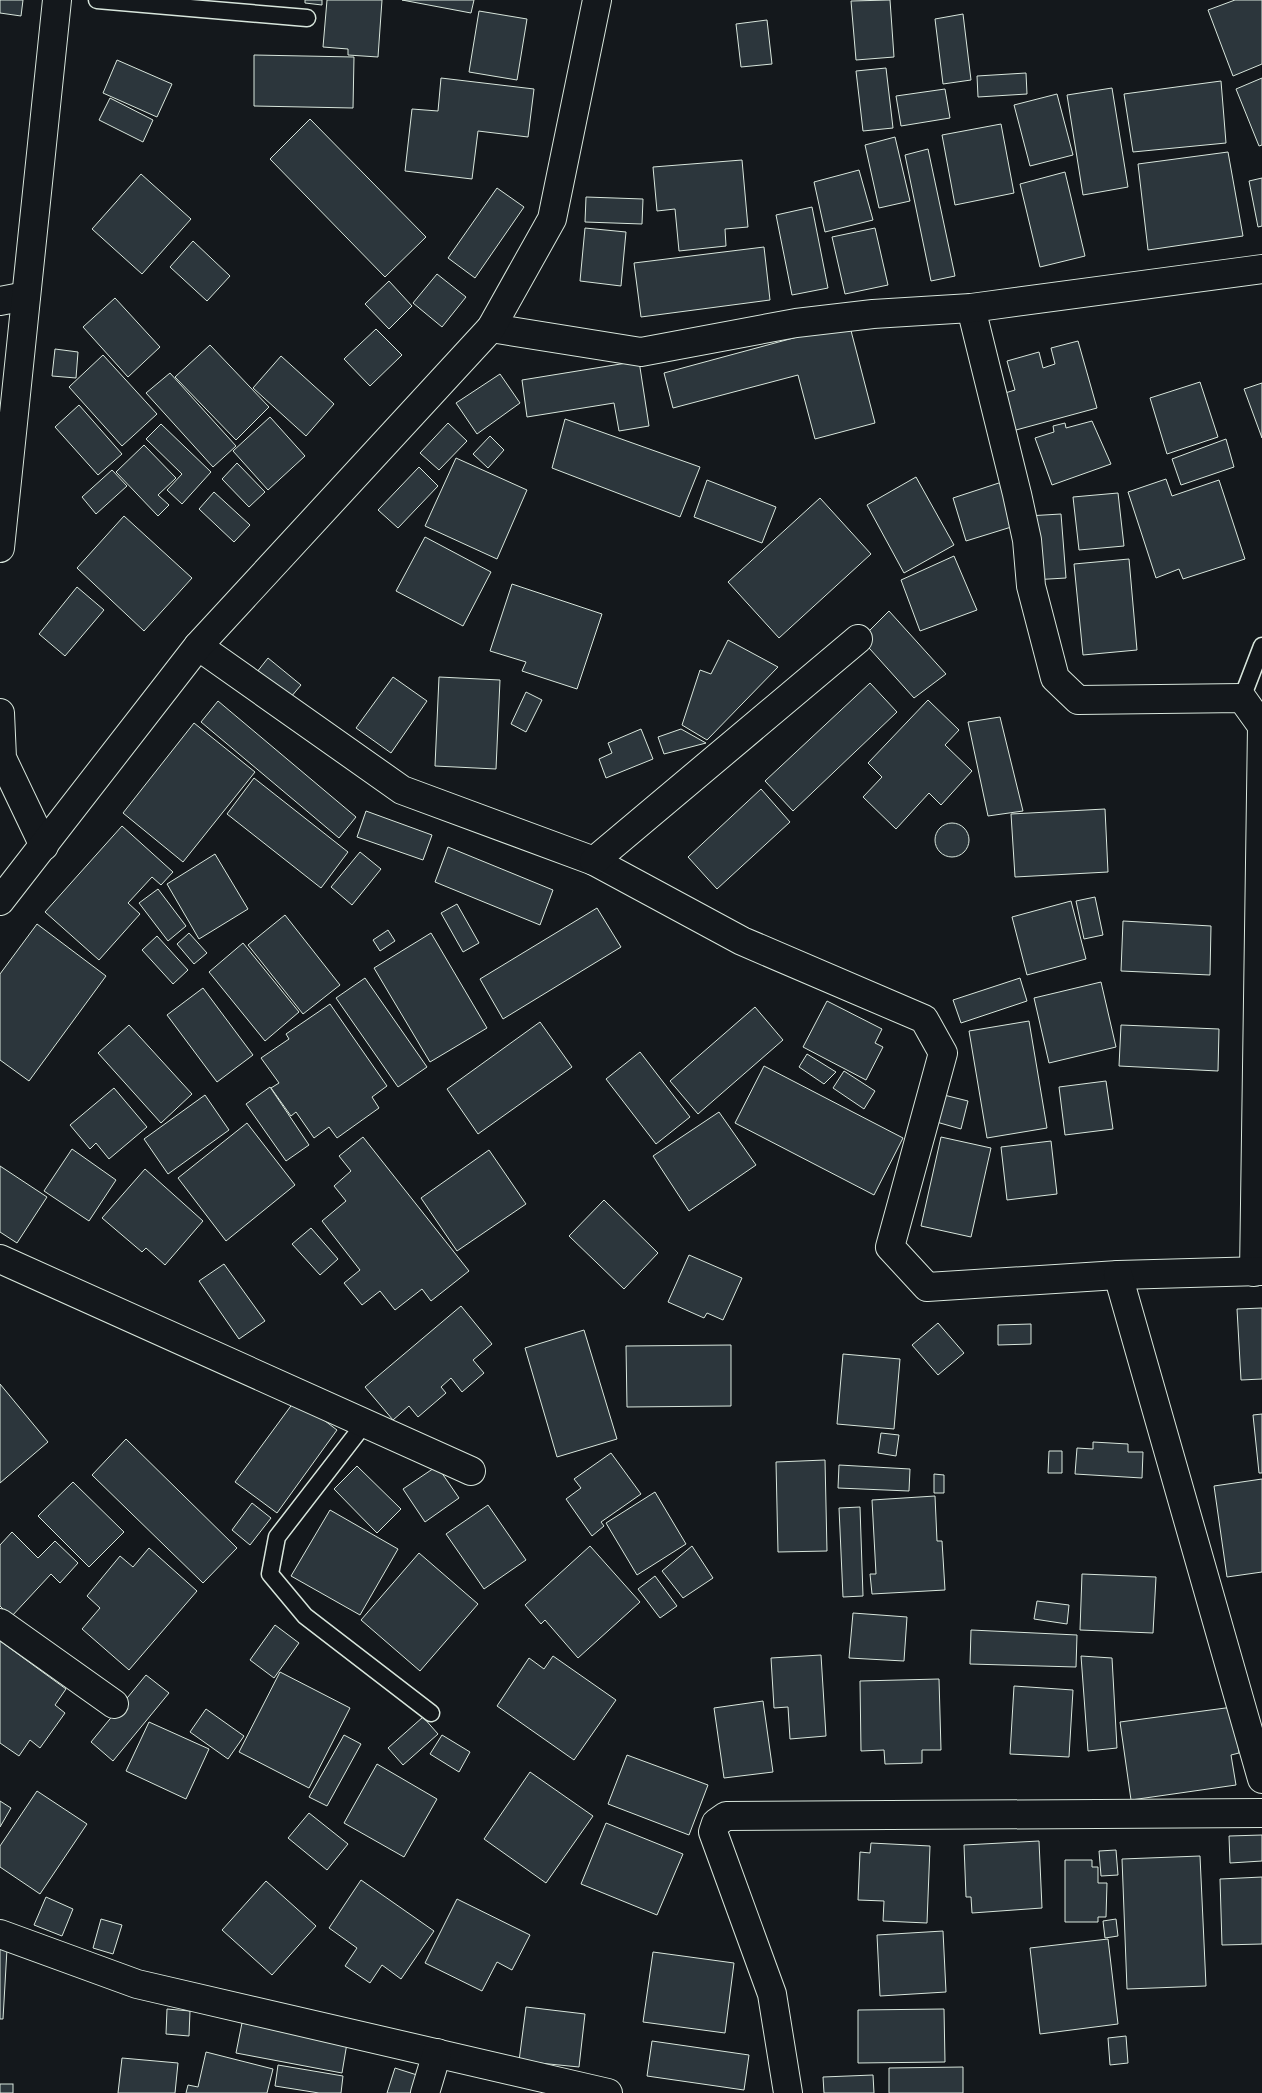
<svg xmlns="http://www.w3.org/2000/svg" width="1262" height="2093" viewBox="0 0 1262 2093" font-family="'PT Sans Narrow',sans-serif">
<rect width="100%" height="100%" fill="#14181c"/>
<g fill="#2c363c" stroke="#d8e6dc">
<path d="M0 0H23L21 16 0 13Z"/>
<path d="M305 0H322V5L305 3Z"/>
<path d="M327 0H382L378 57 348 55V49L323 47Z"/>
<path d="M402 0H474L471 13Z"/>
<path d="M890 0 894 57 856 60 851 1Z"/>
<path d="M1235 0H1262V64L1233 76 1208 10Z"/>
<path d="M479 11 527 19 517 80 469 72Z"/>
<path d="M963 14 971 80 943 84 935 19Z"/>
<path d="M767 20 772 64 741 67 736 24Z"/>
<path d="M254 55 354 57 353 108 254 106Z"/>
<path d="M117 60 172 84 157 117 103 93Z"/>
<path d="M886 68 893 128 863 131 856 71Z"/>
<path d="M1026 73 1027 94 978 97 977 76Z"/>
<path d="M441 78 534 89 528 137 478 131 472 179 405 171 412 109 438 111Z"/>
<path d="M1262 78V145L1259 146 1236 89Z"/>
<path d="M1221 81 1226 143 1133 152 1124 94Z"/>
<path d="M1112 88 1128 187 1083 195 1067 95Z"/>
<path d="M945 89 950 118 901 126 896 96Z"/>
<path d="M1057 94 1073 155 1030 166 1014 105Z"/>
<path d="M110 98 153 120 143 142 99 120Z"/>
<path d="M310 119 426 237 385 277 270 159Z"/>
<path d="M1001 124 1014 193 955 205 942 135Z"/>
<path d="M895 137 910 201 879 208 865 145Z"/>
<path d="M928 149 955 276 931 281 905 155Z"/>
<path d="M1228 152 1243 236 1148 250 1138 164Z"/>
<path d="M742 160 748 227 725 229 726 246 679 251 675 209 657 211 653 167Z"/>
<path d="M859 170 873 220 825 232 814 182Z"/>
<path d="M1065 172 1085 256 1040 267 1020 184Z"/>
<path d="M141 174 191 219 142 274 92 229Z"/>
<path d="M1262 178V226L1258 227 1249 181Z"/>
<path d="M497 188 524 207 475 278 448 258Z"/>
<path d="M586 197 643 199 642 224 585 222Z"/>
<path d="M812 207 828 288 792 295 776 215Z"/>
<path d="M585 228 626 232 621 286 580 281Z"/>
<path d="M875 228 888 285 845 294 832 237Z"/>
<path d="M193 241 230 276 207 301 170 267Z"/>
<path d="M764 247 770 300 641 317 634 263Z"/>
<path d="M437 274 466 297 442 327 413 303Z"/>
<path d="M389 281 412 306 389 329 365 304Z"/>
<path d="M115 298 160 347 128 377 83 327Z"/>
<path d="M849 323 875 423 815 439 798 375 673 408 664 373Z"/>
<path d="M376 329 402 355 370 386 344 359Z"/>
<path d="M1078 341 1097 408 1005 433 995 396 1015 390 1007 361 1039 352 1043 368 1055 364 1051 348Z"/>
<path d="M210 345 269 407 236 440 175 377Z"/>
<path d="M55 349 78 352 76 378 52 376Z"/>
<path d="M103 355 157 414 122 446 69 387Z"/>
<path d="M281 356 334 404 306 436 253 388Z"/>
<path d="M639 361 649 426 619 431 614 403 527 417 522 380Z"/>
<path d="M170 373 236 446 213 467 146 393Z"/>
<path d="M500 374 520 403 477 434 456 403Z"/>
<path d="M1200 382 1218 437 1167 454 1150 398Z"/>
<path d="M1262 383V438L1244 389Z"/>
<path d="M79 405 122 454 98 475 55 427Z"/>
<path d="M270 417 305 456 268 490 233 451Z"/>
<path d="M565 419 700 467 680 517 552 468Z"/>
<path d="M1092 421 1111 464 1052 485 1035 438 1054 432 1053 426 1065 423 1066 428Z"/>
<path d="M448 423 467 441 439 470 420 453Z"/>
<path d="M161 424 211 472 182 504 167 490 182 474 146 439Z"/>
<path d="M490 436 504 450 488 468 473 454Z"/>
<path d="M1226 439 1234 467 1181 485 1172 459Z"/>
<path d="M144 445 176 478 158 495 169 505 158 516 116 472Z"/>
<path d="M456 458 527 490 497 559 425 526Z"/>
<path d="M237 463 265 492 249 507 222 479Z"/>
<path d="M419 467 438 486 398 528 378 510Z"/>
<path d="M112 470 127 486 96 514 82 497Z"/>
<path d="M916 477 954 545 904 573 867 505Z"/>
<path d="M1166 479 1172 496 1219 480 1245 559 1183 579 1179 569 1156 578 1128 492Z"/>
<path d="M707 480 776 507 762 543 694 517Z"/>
<path d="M1008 480 1021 524 966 541 953 498Z"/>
<path d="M214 492 250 525 234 542 199 509Z"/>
<path d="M1118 493 1124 546 1079 550 1073 497Z"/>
<path d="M820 498 871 554 779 638 728 582Z"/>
<path d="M1061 514 1066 578 1032 580 1027 516Z"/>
<path d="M124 516 192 578 144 631 77 568Z"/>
<path d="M425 537 491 572 463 626 396 591Z"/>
<path d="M954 556 977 610 920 631 901 580Z"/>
<path d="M1129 559 1137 650 1083 655 1074 564Z"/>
<path d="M512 584 602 614 577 689 522 671 526 662 490 651Z"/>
<path d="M77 587 104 610 65 656 39 634Z"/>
<path d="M889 611 946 674 914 698 861 639Z"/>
<path d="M728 640 778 667 707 740 682 725 700 670 711 674Z"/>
<path d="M268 658 301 685 285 704 253 677Z"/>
<path d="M393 677 427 701 391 753 356 728Z"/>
<path d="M439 677 500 680 496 769 435 766Z"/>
<path d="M870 683 897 712 793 811 765 781Z"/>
<path d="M526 692 542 700 526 732 511 724Z"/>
<path d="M928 700 959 730 945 745 972 771 941 805 929 793 896 829 863 797 882 777 868 763Z"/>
<path d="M218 701 356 817 339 838 201 722Z"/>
<path d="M1000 717 1023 811 988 816 968 722Z"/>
<path d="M194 723 255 772 183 862 123 813Z"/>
<path d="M641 729 653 759 606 778 599 759 612 753 608 743Z"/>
<path d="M681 729 706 743 664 754 658 737Z"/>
<path d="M254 778 348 852 321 888 227 814Z"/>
<path d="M761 789 790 822 717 889 688 857Z"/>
<path d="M1105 809 1108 872 1015 877 1011 814Z"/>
<path d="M366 811 432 835 423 860 357 837Z"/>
<circle cx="952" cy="840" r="17"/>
<path d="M122 826 173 872 161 885 152 877 128 903 140 914 99 960 45 912Z"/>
<path d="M448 847 553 890 540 925 435 882Z"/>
<path d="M360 852 381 869 352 905 331 887Z"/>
<path d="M215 854 248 909 199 939 167 884Z"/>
<path d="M158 889 186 926 168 941 139 903Z"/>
<path d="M1095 897 1103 935 1084 939 1076 901Z"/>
<path d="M1071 901 1086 959 1027 975 1012 917Z"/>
<path d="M457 904 479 943 463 952 441 913Z"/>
<path d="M597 908 621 947 503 1019 480 979Z"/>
<path d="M285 915 340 985 303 1014 248 945Z"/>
<path d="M1123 921 1211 926 1210 975 1121 971Z"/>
<path d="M37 924 106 976 29 1081 0 1060V974Z"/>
<path d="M388 930 395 941 380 951 373 940Z"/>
<path d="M189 933 207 953 194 964 177 944Z"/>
<path d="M431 933 487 1028 430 1062 374 968Z"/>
<path d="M157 936 188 970 173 984 142 950Z"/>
<path d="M243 943 299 1012 265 1041 209 972Z"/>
<path d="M365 978 427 1067 398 1087 336 998Z"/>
<path d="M1020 978 1027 1001 961 1023 953 1000Z"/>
<path d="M1101 982 1116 1047 1049 1063 1034 998Z"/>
<path d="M203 988 253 1055 217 1082 167 1015Z"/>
<path d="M827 1001 882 1029 875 1043 883 1047 866 1080 803 1047Z"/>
<path d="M330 1004 387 1086 372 1097 379 1108 337 1138 329 1127 314 1138 296 1112 291 1116 271 1088 279 1083 261 1058 289 1039 286 1034Z"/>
<path d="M755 1007 783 1040 698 1114 670 1081Z"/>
<path d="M1029 1021 1047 1128 987 1138 969 1031Z"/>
<path d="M540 1022 572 1067 478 1134 447 1089Z"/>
<path d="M129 1025 192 1094 161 1123 98 1053Z"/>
<path d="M1121 1025 1219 1029 1218 1071 1119 1066Z"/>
<path d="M640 1052 690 1117 656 1144 606 1079Z"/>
<path d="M807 1054 836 1072 824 1084 799 1067Z"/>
<path d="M764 1066 903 1138 874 1195 735 1123Z"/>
<path d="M844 1071 875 1091 864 1109 833 1088Z"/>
<path d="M1106 1081 1113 1129 1065 1135 1059 1087Z"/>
<path d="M270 1087 309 1145 286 1161 246 1104Z"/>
<path d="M114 1088 147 1127 109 1159 96 1143 90 1149 70 1125Z"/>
<path d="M940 1094 968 1101 961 1129 933 1121Z"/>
<path d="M205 1095 229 1130 168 1174 144 1139Z"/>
<path d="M719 1112 756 1165 689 1211 653 1156Z"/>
<path d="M247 1123 295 1185 226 1241 178 1178Z"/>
<path d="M363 1137 469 1271 431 1301 422 1289 395 1310 380 1291 362 1305 344 1283 360 1270 322 1221 346 1201 334 1186 351 1171 339 1156Z"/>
<path d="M941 1137 991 1148 971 1237 921 1226Z"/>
<path d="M1051 1141 1057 1194 1007 1200 1001 1147Z"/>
<path d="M72 1149 116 1180 89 1221 44 1191Z"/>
<path d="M489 1150 526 1204 457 1251 421 1198Z"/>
<path d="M0 1166 47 1197 17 1243 0 1232Z"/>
<path d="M145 1169 203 1221 165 1265 146 1248 142 1252 102 1218Z"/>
<path d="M604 1200 658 1253 624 1289 569 1236Z"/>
<path d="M311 1228 338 1259 320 1275 292 1244Z"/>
<path d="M689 1255 742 1278 723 1320 707 1313 704 1318 668 1302Z"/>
<path d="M224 1264 265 1321 239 1339 199 1281Z"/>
<path d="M461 1306 492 1344 473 1360 484 1373 462 1392 451 1378 441 1387 446 1393 418 1417 409 1406 393 1420 365 1387Z"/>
<path d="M1262 1308V1379L1241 1380 1237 1309Z"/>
<path d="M938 1323 964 1353 938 1375 912 1345Z"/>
<path d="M1031 1324V1344L998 1345V1325Z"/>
<path d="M584 1330 617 1439 557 1457 525 1348Z"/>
<path d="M731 1345V1406L627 1407 626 1346Z"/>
<path d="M843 1354 900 1359 894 1429 837 1424Z"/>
<path d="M0 1384 48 1442 0 1483Z"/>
<path d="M296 1399 337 1430 277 1513 235 1482Z"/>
<path d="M1262 1414V1473H1259L1253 1415Z"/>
<path d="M881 1433 899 1435 896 1456 878 1453Z"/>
<path d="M126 1439 237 1548 203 1583 92 1475Z"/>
<path d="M1093 1442 1128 1444V1452H1143L1142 1478 1075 1474 1077 1448 1093 1449Z"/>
<path d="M1049 1451H1062V1473H1048Z"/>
<path d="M611 1453 641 1494 601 1522 604 1526 592 1536 566 1499 581 1488 574 1479Z"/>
<path d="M825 1460 827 1551 778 1552 776 1462Z"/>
<path d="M839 1465 910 1469 909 1491 838 1488Z"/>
<path d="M357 1466 401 1509 377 1533 334 1489Z"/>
<path d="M437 1466 459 1498 425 1522 403 1489Z"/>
<path d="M934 1474 944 1475V1493H934Z"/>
<path d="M1262 1479V1572L1227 1577 1214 1486Z"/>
<path d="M73 1482 124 1532 89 1567 38 1516Z"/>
<path d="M655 1492 686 1544 637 1575 606 1523Z"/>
<path d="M935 1496 937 1541H942L945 1590 872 1594 870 1574H876L872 1500Z"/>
<path d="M252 1503 271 1518 250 1545 232 1530Z"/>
<path d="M488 1505 526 1560 484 1589 446 1534Z"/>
<path d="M860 1507 863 1596 843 1597 839 1508Z"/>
<path d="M330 1510 398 1549 360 1615 291 1576Z"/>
<path d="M12 1532 38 1558 55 1541 78 1563 60 1583 51 1574 11 1617 0 1606V1545Z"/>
<path d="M590 1546 640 1602 578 1658 545 1620 541 1624 525 1605Z"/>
<path d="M692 1546 713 1578 683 1598 662 1571Z"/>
<path d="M149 1548 197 1591 129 1670 82 1629 100 1608 87 1596 120 1556 133 1567Z"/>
<path d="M419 1553 478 1604 420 1671 361 1620Z"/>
<path d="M1082 1574 1156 1577 1153 1633 1080 1630Z"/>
<path d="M655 1576 677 1606 660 1618 638 1589Z"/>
<path d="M1037 1601 1069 1605 1067 1624 1034 1619Z"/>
<path d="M853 1613 907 1617 904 1661 849 1658Z"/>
<path d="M275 1625 299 1643 274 1678 250 1660Z"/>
<path d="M971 1630 1077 1635 1076 1667 970 1664Z"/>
<path d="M0 1641 66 1689 55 1705 65 1713 40 1748 30 1740 19 1756 0 1743Z"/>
<path d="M821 1655 826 1736 790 1739 788 1707 774 1708 771 1658Z"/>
<path d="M553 1656 616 1700 574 1760 497 1706 529 1658 544 1669Z"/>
<path d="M1081 1656 1112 1658 1117 1748 1088 1751Z"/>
<path d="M280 1672 350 1708 309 1788 239 1752Z"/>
<path d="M146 1675 169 1693 113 1761 91 1742Z"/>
<path d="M939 1679 941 1750H922V1763L885 1764 884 1750 861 1751 860 1681Z"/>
<path d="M1014 1686 1073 1690 1069 1757 1010 1754Z"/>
<path d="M763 1701 773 1772 724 1778 714 1708Z"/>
<path d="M1233 1707 1239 1753 1231 1755 1236 1785 1131 1800 1120 1722Z"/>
<path d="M206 1709 244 1736 228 1759 190 1732Z"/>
<path d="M423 1717 438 1734 403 1765 388 1748Z"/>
<path d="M149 1722 209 1749 186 1799 126 1771Z"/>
<path d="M344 1735 361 1744 327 1806 309 1797Z"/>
<path d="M442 1735 470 1752 459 1772 430 1754Z"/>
<path d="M627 1755 708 1785 689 1835 608 1804Z"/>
<path d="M377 1764 437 1799 404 1857 344 1823Z"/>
<path d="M530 1772 593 1816 546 1883 484 1839Z"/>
<path d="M37 1791 87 1824 40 1894 0 1867V1846Z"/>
<path d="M0 1801 11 1808 0 1827Z"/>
<path d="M309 1813 348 1844 327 1870 288 1838Z"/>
<path d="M606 1823 683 1854 657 1915 581 1884Z"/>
<path d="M1262 1835V1861L1230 1863 1229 1836Z"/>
<path d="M1039 1841 1042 1908 972 1913 971 1897H966L964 1845Z"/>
<path d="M871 1843 930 1846 927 1923 883 1921 884 1901 858 1900 860 1852 870 1853Z"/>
<path d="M1116 1850 1118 1875 1101 1876 1099 1851Z"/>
<path d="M1200 1856 1206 1986 1127 1989 1122 1859Z"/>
<path d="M1065 1860H1092V1867H1098V1883H1107L1106 1917H1098V1922H1065Z"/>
<path d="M1262 1877V1944L1222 1945 1220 1879Z"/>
<path d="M361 1880 434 1931 401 1979 382 1965 370 1983 345 1966 357 1948 329 1928Z"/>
<path d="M266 1881 316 1926 272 1975 222 1930Z"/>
<path d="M46 1897 73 1909 62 1936 34 1925Z"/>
<path d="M457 1899 530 1935 512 1970 497 1962 482 1991 425 1963Z"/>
<path d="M101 1919 122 1925 113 1954 93 1948Z"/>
<path d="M1116 1919 1118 1936 1105 1938 1103 1921Z"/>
<path d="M943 1931 946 1992 880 1996 877 1935Z"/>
<path d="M1108 1939 1118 2024 1040 2034 1030 1948Z"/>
<path d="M0 1948 7 1949 3 2019H0Z"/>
<path d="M653 1952 734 1963 725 2033 643 2022Z"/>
<path d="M526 2007 585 2014 579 2067 519 2061Z"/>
<path d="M167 2009 190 2011 189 2036 166 2034Z"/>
<path d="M944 2009 945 2062 858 2063V2010Z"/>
<path d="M242 2023 347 2043 342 2073 236 2053Z"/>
<path d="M1126 2036 1128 2063 1110 2065 1108 2038Z"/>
<path d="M652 2041 749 2055 744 2090 647 2076Z"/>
<path d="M206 2052 273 2069 267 2093H186L188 2085 198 2087Z"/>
<path d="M122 2058 178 2063 175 2093H118Z"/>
<path d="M278 2065 343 2076 341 2093H319L275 2086Z"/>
<path d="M963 2067V2093H889V2068Z"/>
<path d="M395 2068 417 2075 411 2093H387Z"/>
<path d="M873 2075 874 2093H824L823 2077Z"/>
<rect x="0" y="2084" width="13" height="9"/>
</g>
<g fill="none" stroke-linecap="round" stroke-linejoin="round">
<g stroke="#d8e6dc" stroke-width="19">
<g id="lane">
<path d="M97 0 307 18"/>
<path d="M1242 698 1262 646"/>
<path d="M365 1423 277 1537 270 1574 305 1616 431 1713"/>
</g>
</g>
<g stroke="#d8e6dc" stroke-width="30">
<g id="street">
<path d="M0 301 26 296"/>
<path d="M971 308 1017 494 1027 540 1031 586 1055 678 1078 700 1242 698 1262 726 1254 1272"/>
<path d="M491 328 641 352 796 323 873 314 971 308 1262 269"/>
<path d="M0 548 57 0"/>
<path d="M198 646 402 790 594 861 742 941 924 1019 943 1053 890 1247 927 1287 1118 1275 1262 1271"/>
<path d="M0 713 2 758 44 846"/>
<path d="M594 861 858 639"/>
<path d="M0 901 198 646 491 328 552 219 597 0"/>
<path d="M0 1259 471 1471"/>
<path d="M1118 1275 1262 1779"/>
<path d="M0 1623 114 1704"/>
<path d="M0 1934 137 1984 608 2093"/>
<path d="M425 2093 437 2053"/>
<path d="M788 2093 772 1994 713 1832 716 1823 726 1816 1262 1813"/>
</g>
</g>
<use href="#lane" stroke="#14181c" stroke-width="16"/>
<use href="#street" stroke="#14181c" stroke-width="28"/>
</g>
</svg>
